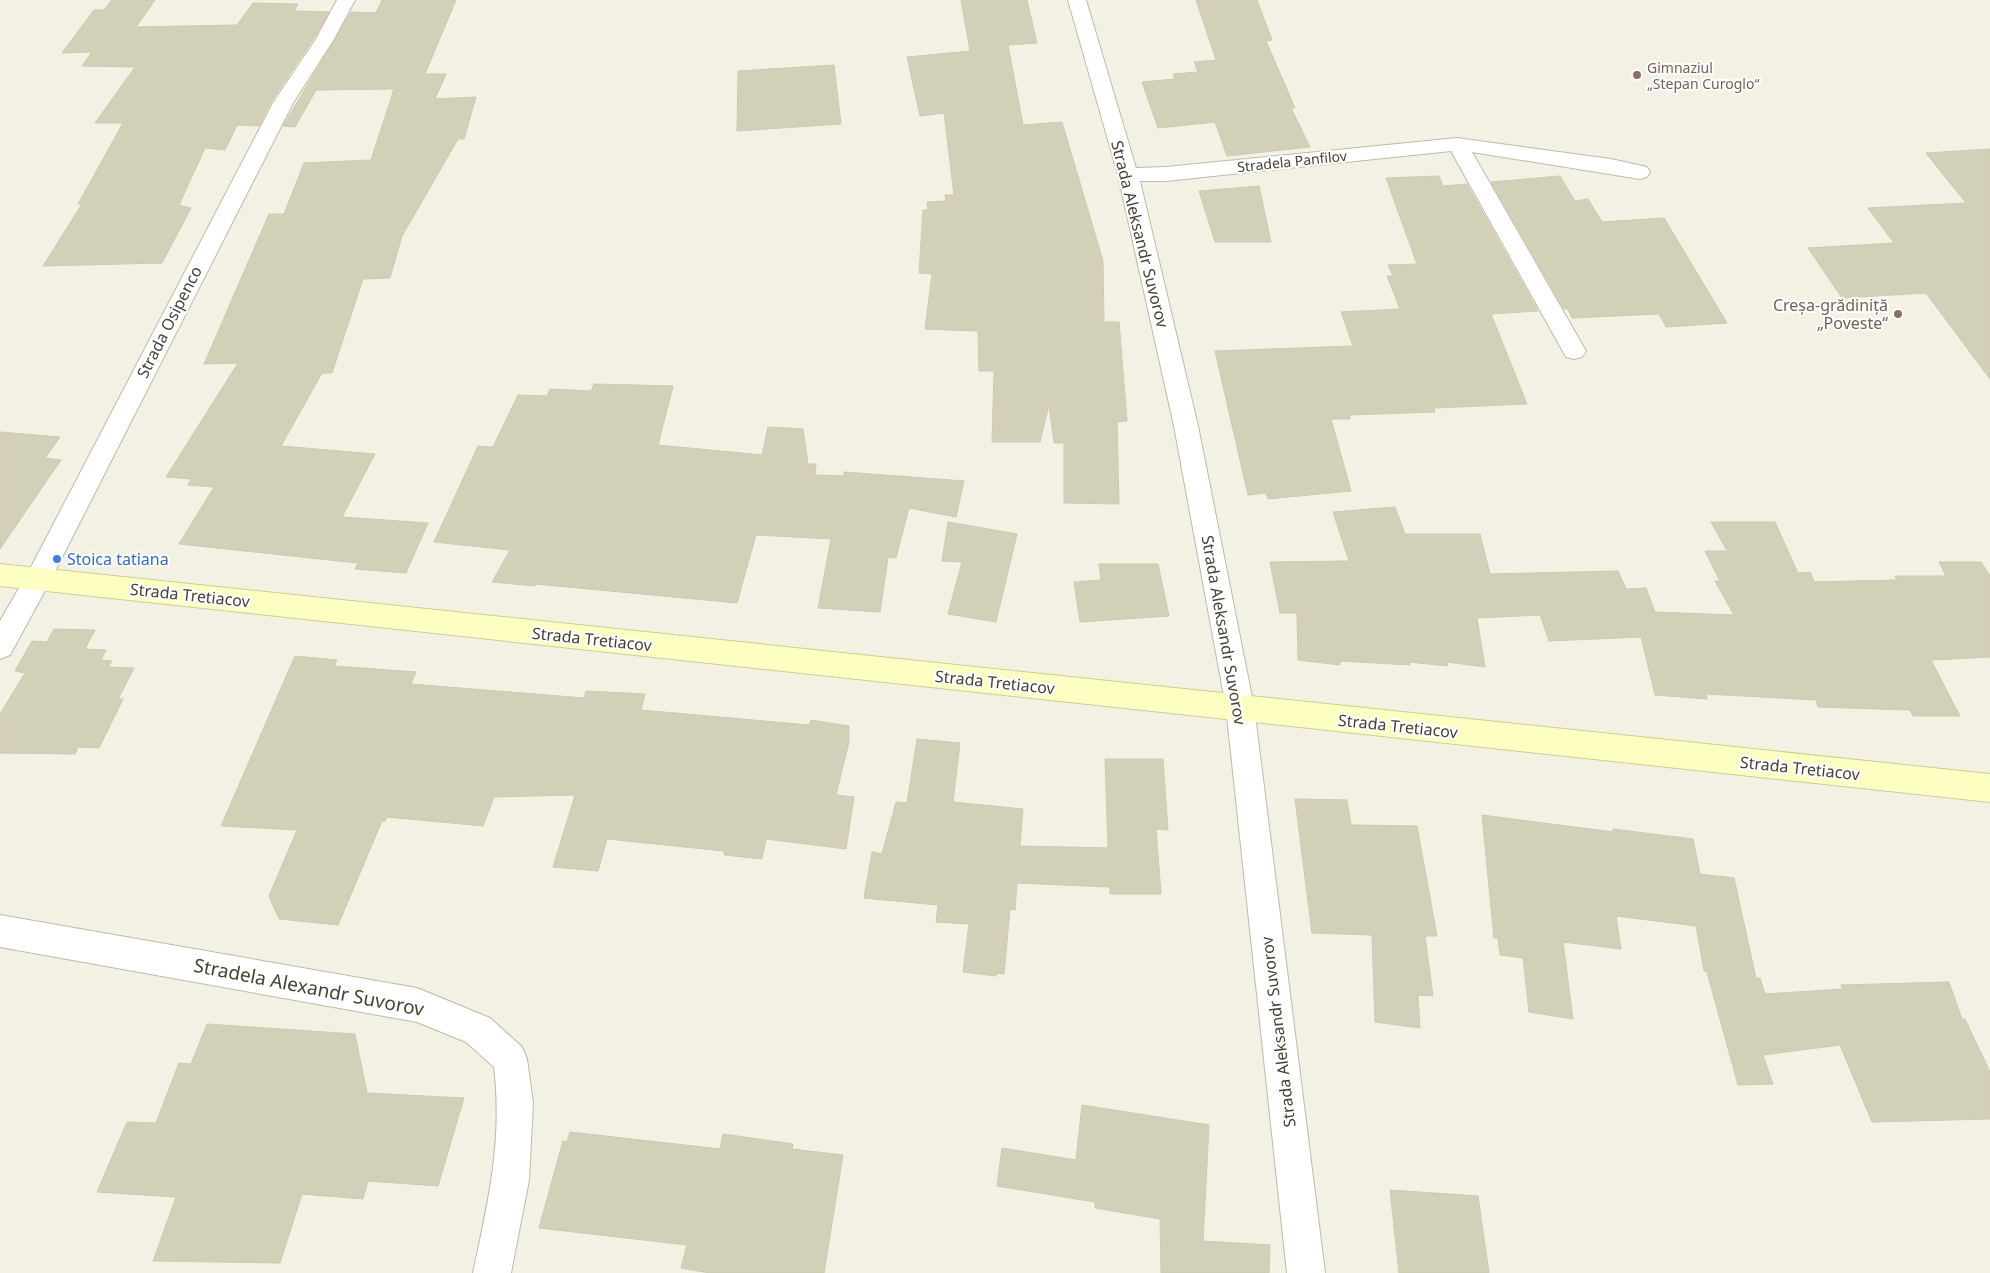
<svg xmlns="http://www.w3.org/2000/svg" width="1990" height="1273" viewBox="0 0 1990 1273" font-family="'Noto Sans',sans-serif">
<rect width="100%" height="100%" fill="#f2f1e4"/>
<g fill="#d3d0ba" stroke="#cecaad">
<path d="M112 0H155L136 27 237 25 253 3 298 4 294 11 329 12 314 38 271 102 259 126 237 125 225 150 205 148 179 205 191 208 162 263 43 266 82 204H78L123 123H95L135 67 82 66 92 52 62 53 94 10H104Z"/>
<path d="M382 0H456L425 74H446L435 99 476 97 464 139H458L402 236 390 278 363 279 332 373H322L281 446 375 454 342 517 428 523 406 573 355 569 358 563 179 544 214 487 188 485 191 479 166 477 238 363 204 364 269 214H284L304 163 371 160 394 89 316 90 295 127 283 126 351 12 376 13Z"/>
<path d="M961 0H1027L1037 43 1008 45 1023 125 1062 122 1103 261 1104 322H1119L1127 421 1117 422 1119 504 1064 503V443H1054L1049 405 1040 442H992L994 371H979L978 331 925 329 932 274 919 273 923 210H928L927 202 946 201 945 195H954L944 113 920 116 907 57 970 51Z"/>
<path d="M1196 0H1257L1272 40 1266 41 1295 108H1291L1310 147 1227 156 1215 122 1158 128 1142 82 1175 79 1173 74 1198 72 1194 62 1216 60Z"/>
<path d="M834 65 841 124 737 131 738 71Z"/>
<path d="M1990 149V379L1926 293 1842 298 1808 248 1894 243 1868 208 1966 203 1926 153Z"/>
<path d="M1439 176 1443 186 1467 184 1538 311 1491 314 1527 404 1434 408 1435 412 1349 415 1350 419H1331L1351 491 1268 499 1266 493 1248 495 1215 351 1353 346 1341 312 1400 309 1387 276H1393L1388 265 1417 264 1386 178Z"/>
<path d="M1560 176 1575 201 1588 199 1602 222 1664 218 1727 323 1666 327 1659 314 1572 318 1568 309H1564L1491 182Z"/>
<path d="M1259 186 1271 242H1215L1199 191Z"/>
<path d="M594 384 673 386 658 445 762 455 768 427 803 429 808 464H816L815 475 844 476V472L964 481 956 517 909 508 896 558 888 557 880 612 818 608 831 539 756 535 737 603 536 584 535 586 492 582 510 550 434 542 478 446 493 447 518 395 547 396 550 389 591 391Z"/>
<path d="M0 432 60 437 45 458 61 460 0 549Z"/>
<path d="M1395 507 1405 534H1480L1490 574 1618 571 1626 589 1646 588 1655 612 1734 615 1715 581H1720L1705 551H1727L1711 522H1775L1798 573 1810 572 1814 582 1897 580 1895 576H1946L1939 562H1981L1990 576V657L1931 660 1960 716H1913L1910 710 1818 707 1816 700 1706 694 1707 699 1655 695 1641 637 1549 641 1540 615 1477 618 1485 667 1447 662 1448 666 1409 662 1410 665 1340 661V665L1298 660 1297 613H1280L1270 562 1349 561 1333 512Z"/>
<path d="M948 522 1017 534 996 622 948 614 962 562 942 561Z"/>
<path d="M1099 564H1158L1169 616 1080 622 1074 582 1101 580Z"/>
<path d="M54 629 95 630 85 649 106 650 101 660 112 661 108 667 134 668 118 699H123L99 748 78 747 75 754 0 753V714L25 673 15 671 32 641 47 642Z"/>
<path d="M295 656 337 660 334 666 416 672 411 684 584 698 586 691 645 694 641 710 809 725 811 720 849 726V742L836 795 854 797 846 849 766 839 762 859 724 855V851L607 839 598 871 553 867 575 795 494 797 483 826 387 817 385 821H382L338 925 279 919 269 896 297 830 221 826Z"/>
<path d="M917 739 960 743 953 802 1023 809 1020 846 1108 848 1105 759H1163L1168 830 1156 829 1161 894H1110V887L1017 883 1015 910 1010 909 1004 974 997 973 996 976 963 972 969 924 936 922 938 905 864 898 872 852 882 854 896 802 907 803Z"/>
<path d="M1295 799 1347 800 1351 825 1417 826 1437 936H1425L1433 996 1418 995 1420 1028 1375 1022 1372 935 1312 933Z"/>
<path d="M1482 815 1613 832V829L1693 839 1700 874 1734 878 1756 978H1760L1765 994 1843 989 1841 985 1949 982 1962 1019H1965L1990 1072V1119L1872 1122 1840 1045 1763 1055 1773 1084 1738 1085 1707 972 1704 971 1696 926 1616 916 1621 949 1563 942 1573 1019 1529 1012 1523 958 1500 955 1498 938H1494Z"/>
<path d="M207 1024 355 1034 367 1093 464 1098 438 1186 368 1181 363 1199 302 1194 280 1263 153 1261 176 1197 97 1192 127 1122 156 1123 179 1063 191 1064Z"/>
<path d="M1082 1105 1209 1125 1203 1241 1270 1245 1269 1273H1161L1160 1219 1095 1208V1202L997 1186 1002 1148 1076 1160Z"/>
<path d="M570 1132 720 1149 723 1134 793 1144 792 1149 843 1155 824 1273H710L681 1268 687 1245 539 1228 563 1141 567 1142Z"/>
<path d="M1390 1190 1478 1196 1489 1273H1399Z"/>
</g>
<g fill="none" stroke-linecap="round" stroke-linejoin="round">
<g stroke="#bdbba7" stroke-width="2">
<g id="street">
<path d="M337 0H355L334 39 293 103 47 587 10 655 0 659V621L29 571 273 103 316 39Z"/>
<path d="M1068 0H1086L1136 168 1166 167 1457 138 1611 159 1647 167 1650 172 1647 177 1640 179 1472 152 1586 351 1582 357 1574 359 1566 357 1451 151 1166 181H1140L1198 426 1254 707 1325 1273H1287L1226 707 1174 426 1118 175Z"/>
<path d="M0 915 417 988 490 1018 522 1047 527 1059 533 1103 529 1180 511 1273H473C488 1203 503 1140 494 1067L466 1042 417 1022 0 947Z"/>
</g>
</g>
<g stroke="#cfce92" stroke-width="2">
<path id="secondary" d="M0 564 1990 774V802L0 586Z"/>
</g>
<use href="#street" fill="#fff" fill-rule="evenodd"/>
<use href="#secondary" fill="#fdfec2" fill-rule="evenodd"/>
</g>
<g fill="#8d6e63" stroke="#fff" stroke-width="2">
<circle cx="1637" cy="75" r="5"/>
<circle cx="1898" cy="314" r="5"/>
</g>
<circle fill="#3f7fe0" stroke="#fff" stroke-width="2" cx="57" cy="559" r="5"/>
<g text-anchor="middle" dominant-baseline="central" stroke-width="4" stroke-linejoin="round" paint-order="stroke">
<g font-size="14" fill="#785e54" stroke="#fff" text-anchor="start">
<text x="1647" y="67">Gimnaziul<tspan x="1647" dy="16">„Stepan Curoglo“</tspan></text>
</g>
<g font-size="14" fill="#444234" stroke="#fff">
<text transform="translate(1292 161) rotate(-6)">Stradela Panfilov</text>
</g>
<g font-size="16" fill="#444234" stroke="#fff">
<text transform="translate(1140 234) rotate(76)">Strada Aleksandr Suvorov</text>
<text transform="translate(169 322) rotate(-63)">Strada Osipenco</text>
<text transform="translate(190 595) rotate(6)">Strada Tretiacov</text>
<text transform="translate(1224 630) rotate(80)">Strada Aleksandr Suvorov</text>
<text transform="translate(592 639) rotate(6)">Strada Tretiacov</text>
<text transform="translate(995 682) rotate(6)">Strada Tretiacov</text>
<text transform="translate(1398 726) rotate(6)">Strada Tretiacov</text>
<text transform="translate(1800 768) rotate(6)">Strada Tretiacov</text>
<text transform="translate(1278 1032) rotate(-97)">Strada Aleksandr Suvorov</text>
</g>
<g font-size="16" fill="#785e54" stroke="#fff" text-anchor="end">
<text x="1888" y="305">Creșa-grădiniță<tspan x="1888" dy="18">„Poveste“</tspan></text>
</g>
<g font-size="16" fill="#366cbe" stroke="#fff" text-anchor="start">
<text x="67" y="559">Stoica tatiana</text>
</g>
<g font-size="19" fill="#444234" stroke="#fff">
<text transform="translate(309 987) rotate(11)">Stradela Alexandr Suvorov</text>
</g>
</g>
</svg>
